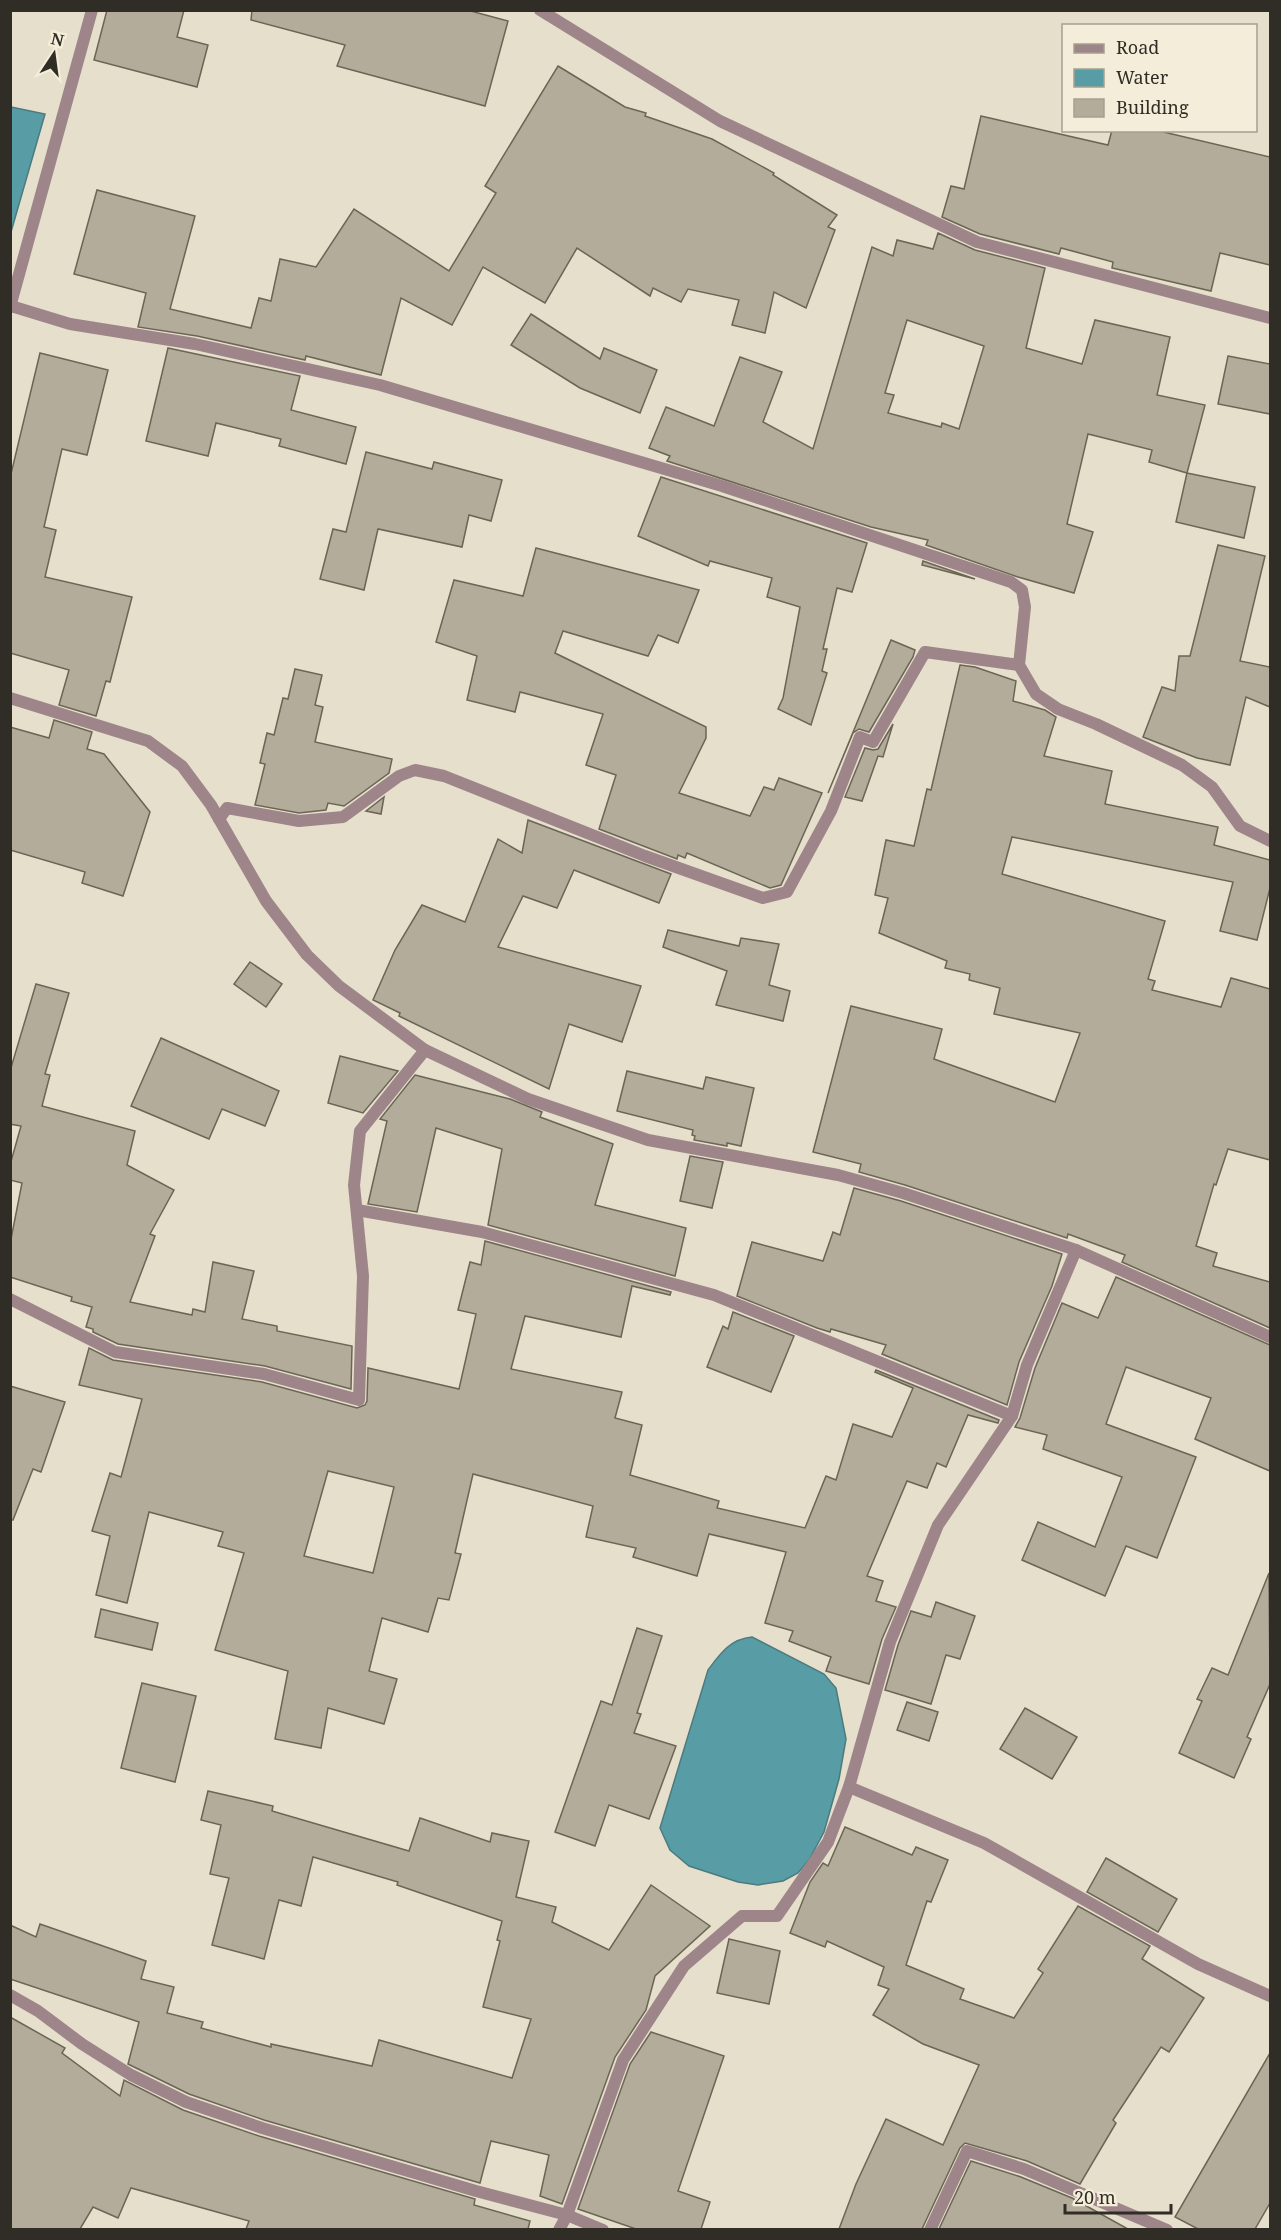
<svg xmlns="http://www.w3.org/2000/svg" width="1281" height="2240" viewBox="0 0 1281 2240" font-family="'Noto Serif',serif">
<rect width="100%" height="100%" fill="#e6dfcc"/>
<g fill="#589ca5" stroke="#4c7b7f" stroke-width="1.5">
<path d="M11 107 45 114 11 232 10 107Z"/>
<path d="M752 1637 824 1674 836 1688 846 1739 839 1779 824 1832 809 1860 798 1873 783 1881 758 1885 738 1882 689 1866 670 1850 660 1828 708 1670C720 1654 730 1639 752 1637Z"/>
</g>
<g fill="#b3ac9a" stroke="#6b6554" stroke-width="1.5" fill-rule="evenodd">
<path d="M107 10H184L177 37 208 45 197 87 94 60Z"/>
<path d="M252 10H467L508 21 485 106 337 66 345 45 251 20Z"/>
<path d="M558 66 625 107 646 113 645 116 712 139 774 173 773 175 837 215 828 227 835 230 806 308 774 292 765 333 732 325 739 300 688 289 681 302 653 288 650 296 577 248 545 303 483 267 452 325 401 298 381 375 306 356 305 360 197 336 138 327 146 293 74 274 97 190 195 216 170 309 251 328 259 298 271 301 280 259 316 267 354 209 449 271 496 193 485 186Z"/>
<path d="M981 116 1108 145 1112 130H1155L1270 157V265L1220 253 1211 291 1112 268 1113 262 1061 248 1059 254 980 234 942 217 951 186 964 189Z"/>
<path d="M938 233 975 250 1045 268 1026 348 1082 364 1095 320 1170 337 1157 395 1205 405 1187 473 1149 462 1152 450 1088 434 1067 524 1093 532 1074 593 1018 577 926 545 928 540 871 527 667 461 670 456 649 448 666 407 714 426 740 357 782 372 763 422 813 449 872 247 893 256 897 240 933 249ZM907 320 984 346 959 429 942 423 941 427 888 413 894 395 885 393Z"/>
<path d="M531 314 600 359 604 348 657 370 640 413 580 388 511 345Z"/>
<path d="M168 348 300 376 291 410 356 427 346 464 279 446 281 439 216 423 208 456 146 441Z"/>
<path d="M40 353 108 370 87 455 62 449 44 527 56 530 45 577 132 597 110 682 106 681 96 716 59 705 69 670 10 653V478Z"/>
<path d="M1228 356 1270 364V414L1218 404Z"/>
<path d="M366 452 432 469 434 462 502 480 491 521 469 515 462 547 378 529 364 590 320 579 333 529 346 532Z"/>
<path d="M1187 473 1255 487 1244 538 1176 522Z"/>
<path d="M661 477 867 543 852 592 837 588 823 649H827L822 671 827 673 811 725 778 709 783 698 800 607 767 597 772 578 710 561 708 566 638 536Z"/>
<path d="M1218 545 1265 556 1240 661 1270 667V707L1246 697 1230 765 1197 758 1143 737 1162 687 1175 691 1179 656H1190Z"/>
<path d="M536 548 699 590 678 643 658 635 648 656 563 631 555 653 706 727V738L679 793 750 816 764 787 774 790 779 778 822 793 781 885 770 888 687 853 685 858 678 855 677 859 599 829 616 775 586 765 603 714 520 692 515 712 467 700 477 656 436 642 454 580 523 596Z"/>
<path d="M923 561 975 579 922 565Z"/>
<path d="M891 640 915 650 913 657 869 732 859 729 853 733 828 793Z"/>
<path d="M960 665 975 667 1016 681 1013 701 1045 710 1056 717 1044 756 1112 771 1105 804 1218 827 1214 845 1270 860V888L1257 940 1220 931 1233 882 1012 837 1002 874 1165 921 1148 979 1155 981 1152 990 1221 1007 1231 978 1270 989V1160L1228 1149 1216 1185 1214 1184 1196 1246 1217 1253 1213 1266 1270 1282V1328L1122 1262 1125 1255 1068 1234 1067 1238 905 1185 859 1172 861 1164 813 1152 851 1006 942 1029 934 1059 1055 1102 1080 1033 994 1014 1000 988 969 980 970 974 945 968 947 961 879 933 888 898 875 895 886 840 914 846 927 789 931 790Z"/>
<path d="M295 669 322 675 315 705 323 707 315 742 392 759 389 773 344 806 328 803 326 810 299 813 255 805 265 764 260 763 267 733 274 735 283 698 288 699Z"/>
<path d="M54 720 92 732 87 749 104 754 150 812 123 896 82 883 85 872 10 850V727L49 738Z"/>
<path d="M893 724 883 757 878 756 862 801 845 797 865 748 873 750 878 749Z"/>
<path d="M384 797 381 814 366 811Z"/>
<path d="M528 820 671 874 659 903 574 870 557 908 523 896 498 947 641 986 622 1042 569 1024 549 1089 399 1016 400 1013 373 1000 395 950 422 905 465 922 498 839 522 853Z"/>
<path d="M668 930 739 946 741 938 779 944 769 985 790 991 783 1021 716 1005 727 971 663 947Z"/>
<path d="M250 962 282 984 266 1007 234 984Z"/>
<path d="M36 984 69 993 45 1074 50 1075 42 1106 135 1131 127 1165 174 1190 150 1234 155 1236 130 1302 192 1315 193 1309 205 1312 213 1262 254 1271 242 1319 277 1326V1331L352 1346 351 1389 265 1366 118 1344 93 1332V1329L86 1327 92 1307 71 1301 72 1297 10 1277V1244L22 1183 10 1180V1165L21 1126 10 1124V1071Z"/>
<path d="M161 1038 279 1091 265 1126 222 1109 209 1139 131 1106Z"/>
<path d="M340 1056 398 1071 363 1113 328 1103Z"/>
<path d="M627 1071 703 1089 706 1077 754 1088 741 1146 727 1143V1146L694 1140 695 1136 692 1135 693 1130 617 1111Z"/>
<path d="M415 1075 510 1099 542 1112 540 1117 613 1144 595 1205 686 1228 675 1276 488 1225 502 1149 436 1128 417 1212 368 1204 387 1121 380 1119Z"/>
<path d="M690 1156 723 1162 712 1208 680 1201Z"/>
<path d="M854 1188 901 1201 1062 1254 1052 1286 1019 1362 1007 1405 882 1354 886 1345 831 1329 830 1332 817 1328 737 1296 752 1242 823 1261 833 1232 840 1235Z"/>
<path d="M485 1241 671 1292 670 1295 632 1286 621 1337 525 1316 511 1369 622 1392 615 1418 642 1425 630 1475 719 1501 717 1508 805 1528 826 1476 836 1480 853 1424 892 1437 913 1388 875 1372 876 1370 999 1420 998 1423 968 1415 946 1467 937 1463 927 1488 907 1481 867 1576 883 1581 876 1601 896 1607 882 1639 869 1684 826 1671 831 1657 789 1641 793 1631 765 1623 786 1552 709 1534 697 1576 633 1557 636 1548 586 1537 593 1506 473 1474 455 1553 461 1554 449 1600 438 1598 428 1632 382 1618 369 1671 397 1679 384 1724 328 1708 321 1748 275 1739 288 1671 215 1650 244 1553 218 1546 223 1532 149 1512 127 1603 96 1595 110 1536 92 1531 110 1473 121 1477 142 1399 79 1385 89 1348 113 1360 262 1382 357 1408 365 1405 367 1401 368 1368 459 1389 476 1314 458 1310 470 1262 481 1265ZM328 1471 394 1487 373 1573 304 1556Z"/>
<path d="M1116 1277 1270 1345V1471L1195 1439 1211 1398 1126 1367 1106 1424 1196 1457 1157 1558 1126 1546 1105 1596 1022 1560 1038 1522 1095 1547 1122 1477 1043 1449 1047 1435 1015 1427 1020 1418 1035 1368 1062 1303 1098 1318Z"/>
<path d="M733 1312 794 1336 771 1392 707 1367 723 1326 728 1329Z"/>
<path d="M10 1386 65 1402 41 1472 33 1469 13 1520H10Z"/>
<path d="M1269 1573 1270 1684 1247 1737 1251 1739 1234 1778 1179 1753 1202 1701 1197 1699 1212 1668 1228 1675Z"/>
<path d="M936 1602 975 1616 960 1659 946 1655 931 1704 885 1690 898 1645 911 1611 931 1617Z"/>
<path d="M101 1609 158 1623 152 1650 95 1637Z"/>
<path d="M637 1628 662 1636 637 1713 641 1714 634 1733 676 1746 649 1819 609 1805 595 1846 555 1832 601 1701 612 1705Z"/>
<path d="M142 1683 196 1696 175 1782 121 1768Z"/>
<path d="M907 1702 938 1712 929 1741 897 1730Z"/>
<path d="M1025 1708 1077 1737 1052 1779 1000 1749Z"/>
<path d="M208 1791 273 1806 272 1811 409 1851 420 1818 490 1842 492 1833 529 1841 516 1897 556 1907 552 1922 609 1950 651 1885 710 1926 655 1976 646 2010 615 2057 562 2204 540 2196 549 2155 491 2141 480 2183 264 2120 189 2094 128 2064 139 2022 10 1979V1925L36 1937 40 1924 146 1961 141 1979 174 1987 167 2013 203 2022 201 2028 271 2047V2044L372 2066 379 2040 512 2078 531 2019 483 2007 500 1941 497 1940 502 1921 397 1885 398 1882 313 1857 301 1906 279 1900 264 1959 212 1945 229 1878 210 1874 221 1825 201 1820Z"/>
<path d="M845 1827 912 1855 916 1847 948 1860 931 1902 927 1901 906 1965 964 1989 960 1999 1014 2018 1043 1973 1038 1969 1078 1906 1150 1946 1142 1959 1204 1998 1169 2052 1161 2047 1113 2120 1116 2123 1080 2184 1027 2161 965 2143 960 2148 922 2229H839L856 2184 886 2119 943 2145 979 2065 923 2044 873 2015 889 1989 878 1985 884 1967 827 1941 825 1947 790 1933 810 1882 823 1863 828 1866Z"/>
<path d="M1106 1858 1177 1899 1158 1932 1087 1892Z"/>
<path d="M729 1939 780 1951 769 2004 717 1993Z"/>
<path d="M10 2017 65 2048 62 2053 120 2096 124 2080 183 2110 259 2136 475 2199 474 2205 530 2221 528 2229H246L249 2221 131 2188 118 2218 93 2207 80 2229H10Z"/>
<path d="M651 2032 724 2056 678 2191 710 2202 701 2229H636L578 2209 630 2064Z"/>
<path d="M1270 2053V2203L1255 2229H1198L1175 2217Z"/>
<path d="M971 2161 1021 2177 1072 2198 1128 2229H939Z"/>
</g>
<g fill="none" stroke-linecap="round" stroke-linejoin="round">
<g stroke="#9e8589" stroke-width="12">
<path d="M540 10 720 121 977 242 1270 318"/>
<path d="M11 306 70 324 195 344 380 385 722 486 1011 582 1022 590 1025 607 1019 665 1036 694 1058 709 1096 724 1182 765 1212 787 1240 826 1270 841"/>
<path d="M10 307 92 10"/>
<path d="M10 698 148 741 182 766 211 805 266 901 307 955 339 986 425 1050 528 1099 648 1140 838 1175 903 1193 1076 1250 1270 1337"/>
<path d="M219 819 227 808 299 821 343 817 399 776 415 770 444 776 645 856 763 898 787 892 831 811 860 737 873 742 925 652 1019 665"/>
<path d="M357 1210 482 1232 714 1295 1012 1416"/>
<path d="M10 1299 115 1352 264 1374 359 1400 363 1276 354 1185 360 1131 425 1050"/>
<path d="M849 1787 984 1843 1198 1964 1270 1996"/>
<path d="M10 1995 38 2011 82 2044 131 2075 186 2102 262 2128 476 2191 567 2215 603 2230"/>
<path d="M559 2230 567 2215 623 2060 684 1966 742 1916H777L828 1842 849 1787 890 1642 938 1525 1012 1416 1027 1365 1076 1250"/>
<path d="M930 2230 967 2151 1024 2169 1167 2230"/>
</g>
</g>
<rect width="1281" height="2240" fill="none" stroke="#2f2d25" stroke-width="24"/>
<rect x="1062" y="24" width="195" height="108" fill="#f4edd9" stroke="#a5a091" stroke-width="1.5"/>
<rect x="1074" y="44" width="30" height="9" fill="#9e8589" stroke="#a5a091" stroke-width="1.5"/>
<text x="1116" y="54" font-size="18" fill="#2f2d25">Road</text>
<rect x="1074" y="69" width="30" height="18" fill="#589ca5" stroke="#a5a091" stroke-width="1.5"/>
<text x="1116" y="84" font-size="18" fill="#2f2d25">Water</text>
<rect x="1074" y="99" width="30" height="18" fill="#b3ac9a" stroke="#a5a091" stroke-width="1.5"/>
<text x="1116" y="114" font-size="18" fill="#2f2d25">Building</text>
<g transform="translate(54 54) rotate(13)" stroke="#f4edd9" stroke-width="4.5" paint-order="stroke">
<path d="M0-4.5L10 22L0 15L-10 22Z" fill="#2f2d25"/>
<text y="-9" font-size="16" font-weight="bold" text-anchor="middle" fill="#2f2d25">N</text>
</g>
<path d="M1065 2204v9h106v-9" fill="none" stroke="#2f2d25" stroke-width="3"/>
<text x="1074" y="2204" font-size="18" fill="#2f2d25" stroke="#f4edd9" stroke-width="4.5" paint-order="stroke">20 m</text>
</svg>
